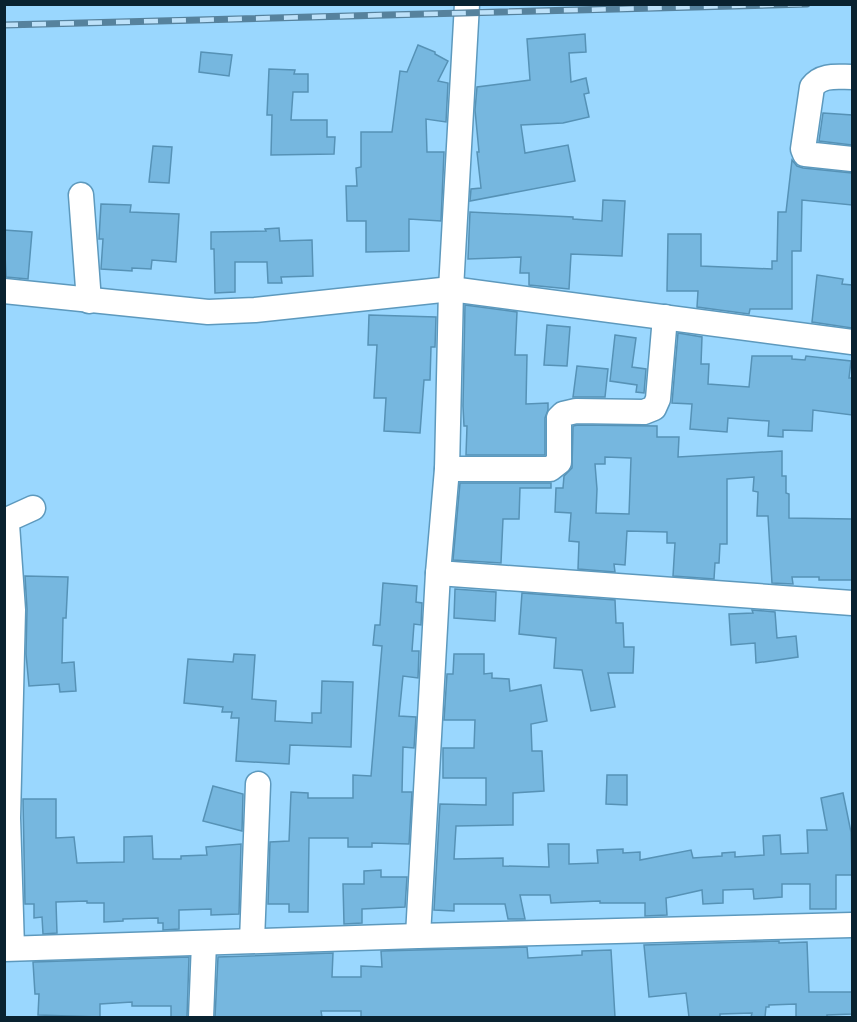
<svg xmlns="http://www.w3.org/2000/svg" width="857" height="1022" viewBox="0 0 857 1022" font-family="Roboto,sans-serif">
<rect width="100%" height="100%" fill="#9ad7fe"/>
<g fill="#76b7df" stroke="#5692b6" stroke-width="1.5" fill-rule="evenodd">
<path d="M585 34 586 52 569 53 571 82 586 78 589 93 584 94 589 117 563 123 521 125 525 153 568 145 575 181 470 201 471 189 481 188 477 152H479L475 110 477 87 530 80 527 39Z"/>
<path d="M418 45 435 52V54L448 61 438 81 448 83 446 122 426 119 427 152H444L441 221 409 219V251L366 252V221H347L346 186H357L356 168 361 167V132H392L400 71 407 72Z"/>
<path d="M201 52 232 55 229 76 199 72Z"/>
<path d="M269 69 295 70 294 74H308V92H293L291 120H327V137H335L334 154 271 155 272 115H267Z"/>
<path d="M823 113 852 115V145L819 141Z"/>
<path d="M153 146 172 147 169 183 149 182Z"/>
<path d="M792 160 797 166 803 168 852 173V205L802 200 801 251H792V309H750L749 314 697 307 698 291H667L668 234H701V266L772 269V261H777L778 212H786Z"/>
<path d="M603 200 625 201 622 256 571 254 569 289 529 285V273H520L521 257 468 259 470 212 573 217V219L602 221Z"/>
<path d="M101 204 131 205 130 212 179 214 176 262 152 260 151 269 132 268V271L101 269 103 239H99Z"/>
<path d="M279 228 280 241 312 240 313 276 281 277 282 283H268L267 262H235V292L215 293 214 249H211V232L266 231 265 229Z"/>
<path d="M4 230 32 232 28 279 6 277Z"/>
<path d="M817 275 843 279 842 284 852 285V328L812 322Z"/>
<path d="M465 305 517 312 515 355H527L526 404 548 403V410L545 418V455H466L467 426H464L463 406Z"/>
<path d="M369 315 436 317 435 347H431L430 380H424L420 433 384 431 386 398H374L377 345H368Z"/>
<path d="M547 325 570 327 567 366 544 365Z"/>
<path d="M678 333 702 337 701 364H709L708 384 749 387 752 356H792V359L805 360 806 356 851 361 849 378H852V415L813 410 812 431 783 430V437L768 436 769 421 728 418 727 432 690 429 692 404 672 403Z"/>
<path d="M615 335 636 338 632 367 646 369 644 393 636 392 637 385 610 381Z"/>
<path d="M577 366 608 369 605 397H573Z"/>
<path d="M578 425 657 426V437H679L678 457 782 451V476H786V493L789 494V518L852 519V580H819V577H792L793 584 772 583 768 516H757L758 492 753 491 754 477 727 479V544H720L719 563H715L714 579 673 576 675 543H667V532L627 531 625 565 614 564 615 572 578 569 579 542 569 541 571 513 555 512 556 488H563L564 476 572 468 573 426ZM605 457 631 458 629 514 596 513 597 489 595 464H605Z"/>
<path d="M460 483H551V488H520L519 519H503L501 563 453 560Z"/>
<path d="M25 576 68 577 66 618H63L62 663 74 662 76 691 60 692 59 684 29 686 26 654 27 609Z"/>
<path d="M383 583 417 586 416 602 422 603 421 625 414 624 412 651H419L418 678 403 676 399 716 416 717 414 748 403 747 402 792H412L409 844 372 843V847H348V838H309L308 912H289V904H268L270 842 289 841 291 792 308 793V798H353V775L371 776 382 646 373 645 375 625H380Z"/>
<path d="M455 589 496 592 495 621 454 618Z"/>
<path d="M522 593 615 600 616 623H623L624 647H634L633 673H608L615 707 591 711 582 670 554 668 556 638 519 634Z"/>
<path d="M752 610 775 612 777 638 796 636 798 657 756 663 755 643 731 645 729 614 753 613Z"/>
<path d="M234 654 255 655 252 699 276 701 275 721 312 723V713H321L322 681 353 682 351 747 290 745 289 764 236 761 239 718H231L232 712H222L223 707 184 703 188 659 233 662Z"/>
<path d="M454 654H484V674L492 673V678L509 679 510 691 541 685 547 721 531 724 532 751H542L544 791 513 793V825L456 826 454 859 503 858V866L549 867 548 844H569V864L598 863 597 850 623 849V853L640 852V860L691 850 693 858 722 856V853L735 852V857L764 855 763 836 780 835 781 854 808 853 807 830H827L821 798 843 793 851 832 852 875H836V909H810V884H782V897L754 899 753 889 723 890V903L703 904 702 890 666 898 667 915 645 916V903H600V901L551 903 550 895H520L525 919H508L505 904H454V911L434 910 440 804 486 805V778H443V748H474L475 720H444L447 674H453Z"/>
<path d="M607 775H627V805L606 804Z"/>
<path d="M213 786 243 794 242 831 203 821Z"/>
<path d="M23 799H56V838L74 837 77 863 124 862V837L152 836 153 859H181V856L207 855 206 847 241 844 239 914 211 915V909L179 910V929L163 930V923H158V918L123 919V921L104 922V903H87V901L56 902 57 933 43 934 42 917 34 918V904H25Z"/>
<path d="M381 870V877H407L405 907 362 909V923L344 924 343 884H364V871Z"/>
<path d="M779 941V943L807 942 809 992H852V1014L827 1015V1017H796V1004L769 1005V1007H766L765 1017H751L752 1013 720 1014V1017H689L686 993 649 997 644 945Z"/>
<path d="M527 947 528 958 582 955V951L611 950 615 1017H361V1011H321L322 1017H215L218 957 333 953 332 977H361V966L382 967 381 951Z"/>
<path d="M189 957 187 1017H171V1006H132V1002L100 1004V1017L38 1015 39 994H35L33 962Z"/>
</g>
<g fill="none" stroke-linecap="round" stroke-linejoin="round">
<g stroke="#5d99bd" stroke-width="27">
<g id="minor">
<path d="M852 77C837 77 822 74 812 87L803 149 805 154 852 159"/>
<path d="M81 195 89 301"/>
<path d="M4 291 208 312 255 310 451 289 852 342"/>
<path d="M447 469H550L559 462V418L563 414 576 411 644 412 654 408 658 399 665 317"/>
<path d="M438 573 852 603"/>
<path d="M418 936 438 573 447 469 451 289 467 4"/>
<path d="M252 941 258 784"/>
<path d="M12 948 8 818 13 610 7 524 11 518 33 508"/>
<path d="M4 949 418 936 852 925"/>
<path d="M201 1018 204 943"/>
</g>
</g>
<use href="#minor" stroke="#fff" stroke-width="24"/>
<g stroke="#56829d" stroke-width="7">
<path id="rail" d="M4 25 807 4"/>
</g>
<use href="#rail" stroke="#bde1f9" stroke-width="4.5" stroke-dasharray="14" stroke-linecap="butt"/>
</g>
<rect width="857" height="1022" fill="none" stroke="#092230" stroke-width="12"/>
</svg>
